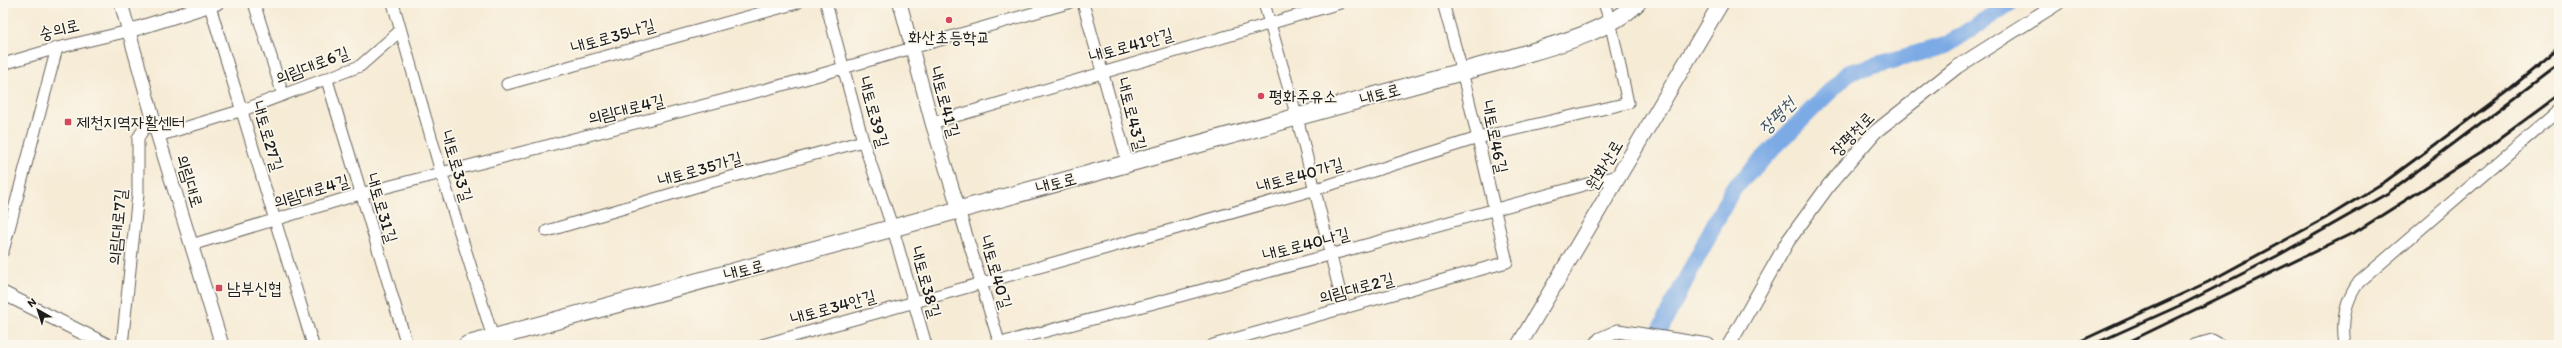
<svg xmlns="http://www.w3.org/2000/svg" width="2562" height="348" viewBox="0 0 2562 348" font-family="Itim,'Poor Story',sans-serif">
<rect width="100%" height="100%" fill="#fbf7ec"/>
<filter id="ink" filterUnits="userSpaceOnUse"><feTurbulence type="fractalNoise" baseFrequency=".025" numOctaves="2"/><feDisplacementMap in="SourceGraphic" scale="8" xChannelSelector="R" yChannelSelector="G"/><feConvolveMatrix kernelMatrix="1 2 1 2 8 2 1 2 1" color-interpolation-filters="sRGB"/></filter>
<filter id="wash" filterUnits="userSpaceOnUse"><feTurbulence type="fractalNoise" baseFrequency=".012" numOctaves="4" result="noise"/><feDisplacementMap in="SourceGraphic" scale="16" xChannelSelector="R" yChannelSelector="G"/><feGaussianBlur stdDeviation="0.9" result="paint"/><feColorMatrix in="noise" values="0 0 0 0 0 0 0 0 0 0 0 0 0 0 0 0 0 1.4 0 .05"/><feComposite in="paint" operator="in"/></filter>
<g filter="url(#wash)">
<rect width="100%" height="100%" fill="#f6ebd5"/>
<g fill="none" stroke-linecap="round" stroke-linejoin="round">
<path stroke="#7baae5" stroke-width="17" d="M1652 345 1732 190 1848 73 1947 45 2010 3"/>
</g>
</g>
<g filter="url(#ink)">
<g fill="none" stroke-linecap="round" stroke-linejoin="round">
<g stroke="#68645d" stroke-width="13">
<g id="minor">
<path d="M209 3 313 345"/>
<path d="M254 3 283 95"/>
<path d="M393 3 441 172 495 344"/>
<path d="M826 3 863 141 893 229 926 345"/>
<path d="M1083 3 1128 164"/>
<path d="M1264 3 1297 117 1344 309"/>
<path d="M3 64 57 48 129 31"/>
<path d="M327 80 407 345"/>
<path d="M507 84 797 3"/>
<path d="M932 123 1340 3"/>
<path d="M158 136 243 110 360 66 400 31"/>
<path d="M959 210 1000 345"/>
<path d="M547 231 705 184 863 141"/>
<path d="M191 245 360 194 798 81 1068 3"/>
<path d="M3 251 57 48"/>
<path d="M122 345 138 194V138L152 116"/>
<path d="M762 345 1313 190 1478 138 1628 103 1610 21 1604 3"/>
<path d="M993 345 1162 301 1620 175"/>
<path d="M1213 345 1507 262 1462 71 1443 3"/>
<path d="M2194 345 2212 340 2221 345"/>
<path d="M2345 345C2341 321 2345 301 2359 282L2559 110"/>
</g>
</g>
<g stroke="#68645d" stroke-width="15">
<g id="tertiary">
<path d="M121 3 158 136 222 345"/>
<path d="M900 3 932 123 959 210"/>
<path d="M129 31 217 3"/>
<path d="M3 293 107 345"/>
<path d="M1596 345 1600 339 1618 331 1708 345"/>
<path d="M1729 345 1788 241 1829 185 1875 132 1957 67 2058 3"/>
</g>
</g>
<g stroke="#68645d" stroke-width="17">
<path id="secondary" d="M1519 345 1721 3"/>
</g>
<g stroke="#68645d" stroke-width="19">
<path id="primary" d="M467 345 1508 59C1550 46 1605 34 1637 3"/>
</g>
<use href="#minor" stroke="#fff" stroke-width="11"/>
<use href="#tertiary" stroke="#fff" stroke-width="13"/>
<use href="#secondary" stroke="#fff" stroke-width="15"/>
<use href="#primary" stroke="#fff" stroke-width="17"/>
<g stroke="#1c1c1c" stroke-width="3">
<path d="M2072 345 2208 282 2326 218 2386 181 2506 92 2559 48"/>
<path d="M2092 345 2181 305 2277 256 2388 193 2559 64"/>
<path d="M2122 345 2357 231 2480 153 2559 95"/>
</g>
</g>
</g>
<g fill="#d1495b" stroke="#fbf7ec" stroke-width="1.5">
<circle cx="949" cy="20" r="4"/>
<circle cx="1261" cy="96" r="4"/>
<rect x="64" y="118" width="8" height="8" rx="2"/>
<rect x="215" y="284" width="8" height="8" rx="2"/>
</g>
<g text-anchor="middle" dominant-baseline="central" stroke-width="3.5" stroke-linejoin="round" paint-order="stroke">
<g font-size="17" fill="#1c1c1c" stroke="#fbf7ec">
<text transform="translate(59 29) rotate(-14)">숭의로</text>
<text transform="translate(613 36) rotate(-16)">내토로35나길</text>
<text transform="translate(1131 45) rotate(-16)">내토로41안길</text>
<text transform="translate(312 65) rotate(-21)">의림대로6길</text>
<text transform="translate(1380 94) rotate(-16)">내토로</text>
<text transform="translate(945 102) rotate(74)">내토로41길</text>
<text transform="translate(626 109) rotate(-14)">의림대로4길</text>
<text transform="translate(874 112) rotate(74)">내토로39길</text>
<text transform="translate(1132 114) rotate(75)">내토로43길</text>
<text transform="translate(1852 134) rotate(-46)">장평천로</text>
<text transform="translate(268 136) rotate(73)">내토로27길</text>
<text transform="translate(1495 137) rotate(78)">내토로46길</text>
<text transform="translate(1604 165) rotate(-59)">원화산로</text>
<text transform="translate(457 166) rotate(73)">내토로33길</text>
<text transform="translate(700 169) rotate(-16)">내토로35가길</text>
<text transform="translate(1300 175) rotate(-16)">내토로40가길</text>
<text transform="translate(190 181) rotate(73)">의림대로</text>
<text transform="translate(1056 183) rotate(-15)">내토로</text>
<text transform="translate(311 191) rotate(-17)">의림대로4길</text>
<text transform="translate(382 208) rotate(73)">내토로31길</text>
<text transform="translate(117 227) rotate(-85)">의림대로7길</text>
<text transform="translate(1306 244) rotate(-15)">내토로40나길</text>
<text transform="translate(744 270) rotate(-15)">내토로</text>
<text transform="translate(996 272) rotate(73)">내토로40길</text>
<text transform="translate(926 282) rotate(74)">내토로38길</text>
<text transform="translate(1356 288) rotate(-15)">의림대로2길</text>
<text transform="translate(833 307) rotate(-16)">내토로34안길</text>
</g>
<g font-size="17" fill="#1c1c1c" stroke="#fbf7ec" text-anchor="start">
<text x="949" y="37" text-anchor="middle">화산초등학교</text>
<text x="1269" y="96">평화주유소</text>
<text x="76" y="122">제천지역자활센터</text>
<text x="227" y="288">남부신협</text>
</g>
<g font-size="18" font-style="italic" fill="#42556c" stroke="#fbf7ec">
<text transform="translate(1777 116) rotate(-45)">장평천</text>
</g>
</g>
<rect width="2562" height="348" fill="none" stroke="#fbf7ec" stroke-width="16"/>
<g transform="translate(38 310) rotate(321)" stroke="#fbf7ec" stroke-width="3" paint-order="stroke">
<path d="M0-3L7 15L0 10L-7 15Z" fill="#1c1c1c"/>
<text y="-6" font-size="11" font-weight="bold" text-anchor="middle" fill="#1c1c1c">N</text>
</g>
</svg>
